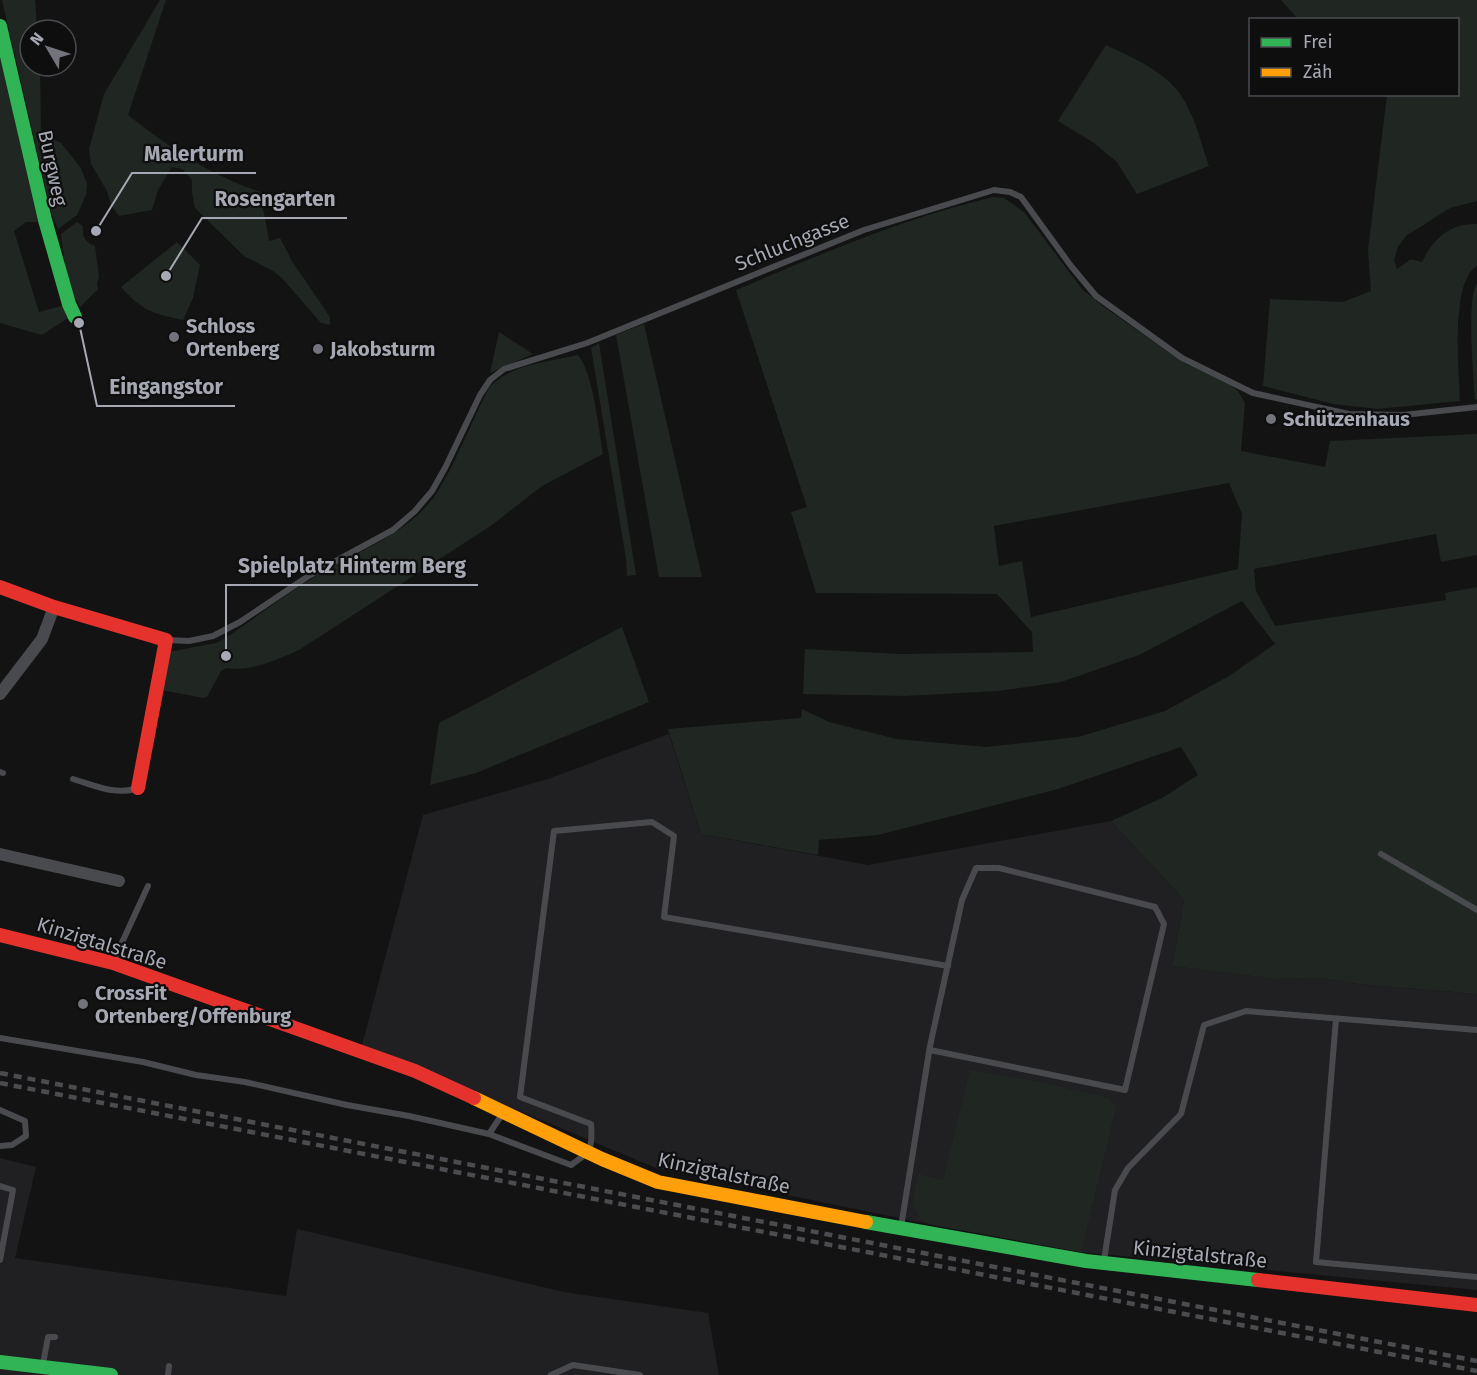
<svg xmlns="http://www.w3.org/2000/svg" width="1477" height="1375" viewBox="0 0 1477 1375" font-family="'Fira Sans',sans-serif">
<rect width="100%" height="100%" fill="#131314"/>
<g fill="#202022">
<path d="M669 734 701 834 868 865 1111 821 1184 900 1172 966 1275 979 1320 978 1358 984 1477 994V1290L1081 1252 933 1225 656 1168 362 1045 423 815 548 779Z"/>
<path d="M0 1158 36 1167 15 1258 286 1296 297 1229 564 1292 708 1313 719 1375H0Z"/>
</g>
<g fill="#202621" fill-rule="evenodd">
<path d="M2 0H35L37 30H30V66H40L41 132 61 143 81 168 87 184 86 195 77 215 58 229 52 215Z"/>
<path d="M160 0H166L128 115C169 147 211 176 261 192 262 209 267 224 269 241L280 238 292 261 330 317V325L321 323 282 278 273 271 244 256 195 208 192 193V180L182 169 172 167 158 190 152 210 119 216 111 205 107 191 91 164 89 149 104 94Z"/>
<path d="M1281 0H1477V201L1450 208 1406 236 1398 247 1394 260 1397 269 1411 259 1422 262C1433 239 1450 223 1477 224V266C1450 281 1459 373 1460 401L1377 409 1333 404 1263 386 1270 299 1343 302 1371 291 1368 250 1387 95 1458 94V20L1298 19Z"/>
<path d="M1106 45C1131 57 1158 68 1176 89 1194 110 1200 141 1209 166L1137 194 1117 162 1094 143 1058 121Z"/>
<path d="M0 56 38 222H26L14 231 39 312 65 305 71 316 42 335 0 323Z"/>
<path d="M993 197 1004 198 1024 212 1082 289 1104 307 1184 363 1229 384 1238 391 1245 403 1241 451 1325 467 1330 441 1477 434V555L1441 562 1436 534 1254 569 1256 591 1275 626 1446 600 1445 593 1477 587V994L1358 984 1320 978 1275 979 1172 966 1184 900 1111 821 1162 798 1198 775 1181 747 1058 789 878 835 819 840 818 855 701 834 668 729 801 718 802 709 829 722 897 739 986 747 1078 737 1165 711 1229 676 1275 644 1242 601 1139 655 1061 682 998 691 905 696 803 694 805 649 901 654 1033 652 1032 632 997 594 816 593 791 512 807 507 736 290C821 254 904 218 993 197ZM1229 483 1242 514 1238 569 1031 617 1022 561 999 566 994 526Z"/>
<path d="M77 222 83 226C82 237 85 242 95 246L99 277 97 283 98 289 80 307 67 282 61 234Z"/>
<path d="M177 242 200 265 193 298 183 320C151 313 144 312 121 287Z"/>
<path d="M1477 283V399L1475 400C1474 376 1466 300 1477 283Z"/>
<path d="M644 324 702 577H659L616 335Z"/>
<path d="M499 332 533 354 490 373Z"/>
<path d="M599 343 636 575 627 576 626 559 591 348Z"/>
<path d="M578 355C593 372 599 431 603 454L542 486 492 525 299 650C278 659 249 673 226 668L221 671 207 697 203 698 162 690 168 652 216 643 227 637C256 618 284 595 314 577 357 550 409 536 438 491 458 459 471 422 489 388 510 364 549 362 578 355Z"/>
<path d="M622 627 649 702 476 773 430 785 439 723Z"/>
<path d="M970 1070 1040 1082 1109 1098 1116 1107 1081 1252 933 1225 921 1219 912 1205 918 1174 943 1180Z"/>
</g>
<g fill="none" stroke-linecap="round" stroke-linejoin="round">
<g stroke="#494a4d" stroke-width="6">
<path d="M167 640 189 641 213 636 240 622 310 575 393 530 415 511 432 491 445 468 480 395 490 380 504 369 587 343 864 230 994 190 1010 192 1021 197 1071 266 1096 296 1182 358 1253 393 1349 414 1403 415 1477 407"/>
<path d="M0 772 3 773"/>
<path d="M73 779C93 785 114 795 135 789"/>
<path d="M1381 854 1477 910"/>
<path d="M113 962 148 886"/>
<path d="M1336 1019 1316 1262 1477 1277"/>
<path d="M0 1038 143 1062 196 1075 245 1082 347 1105 409 1116 489 1134 503 1113"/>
<path d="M0 1110 25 1121 26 1136 12 1145 0 1146"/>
<path d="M489 1134 571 1165C591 1151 593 1149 591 1124L520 1097 554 831 652 822 674 836 664 917 948 966"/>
<path d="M0 1186 13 1190 0 1260"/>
<path d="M901 1227 930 1046 962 900 976 868H999L1155 907 1164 924 1125 1090 930 1050"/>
<path d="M1104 1260 1115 1190 1128 1168 1181 1114 1204 1025 1246 1011 1477 1030"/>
<path d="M43 1364 48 1337H55"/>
<path d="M168 1375 169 1366"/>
<path d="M551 1375 573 1365 640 1375"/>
</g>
<g stroke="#494a4d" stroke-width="12">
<path d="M0 694 42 639 54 607"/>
<path d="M0 854 119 881"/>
</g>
<g stroke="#30b455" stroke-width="14">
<path d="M0 26 45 220 69 304 75 317"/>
<path d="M866 1222 1086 1261 1258 1280"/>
<path d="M0 1362 111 1375"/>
</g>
<path stroke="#ff9f0a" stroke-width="14" d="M474 1098 602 1159 658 1182 866 1222"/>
<g stroke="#e5322d" stroke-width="14">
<path d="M0 587 54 607 166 640 138 788"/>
<path d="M0 935 113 963 415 1071 474 1098"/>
<path d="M1258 1280 1477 1305"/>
</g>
<g stroke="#4b4c4f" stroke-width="4.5" stroke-dasharray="8 6" stroke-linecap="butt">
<path d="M0 1073 1477 1361"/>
<path d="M0 1083 1477 1371"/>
</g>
</g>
<g fill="#73747b" stroke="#0e0e0f" stroke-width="2">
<circle cx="174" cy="337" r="6"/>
<circle cx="318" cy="349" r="6"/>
<circle cx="1271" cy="419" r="6"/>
<circle cx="83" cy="1004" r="6"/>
</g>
<g text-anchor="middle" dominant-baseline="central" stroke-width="4.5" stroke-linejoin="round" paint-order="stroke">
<g font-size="20" fill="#a6a9b3" stroke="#0e0e0f">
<text transform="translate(53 168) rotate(78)">Burgweg</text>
<text transform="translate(792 242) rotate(-22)">Schluchgasse</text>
<text transform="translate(102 943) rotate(17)">Kinzigtalstraße</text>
<text transform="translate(724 1173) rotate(12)">Kinzigtalstraße</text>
<text transform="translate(1200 1254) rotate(6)">Kinzigtalstraße</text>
</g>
<g font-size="20" font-weight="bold" fill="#a6a9b3" stroke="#0e0e0f" text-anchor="start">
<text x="186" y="326">Schloss<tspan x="186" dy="23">Ortenberg</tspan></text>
<text x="330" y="349">Jakobsturm</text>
<text x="1283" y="419">Schützenhaus</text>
<text x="95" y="993">CrossFit<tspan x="95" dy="23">Ortenberg/Offenburg</tspan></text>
</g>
</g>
<path fill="none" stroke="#a6a9b3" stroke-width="2" d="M96 231L132 173H256M166 276L202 218H347M79 323L97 406H235M226 656L226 585H478"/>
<g fill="#a6a9b3" stroke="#0e0e0f" stroke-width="2">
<circle cx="96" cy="231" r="6"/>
<circle cx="166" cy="276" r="6"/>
<circle cx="79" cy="323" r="6"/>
<circle cx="226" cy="656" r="6"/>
</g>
<g font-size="21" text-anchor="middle" font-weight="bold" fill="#a6a9b3" stroke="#0e0e0f" stroke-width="4.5" stroke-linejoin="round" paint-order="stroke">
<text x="194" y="161">Malerturm</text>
<text x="275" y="206">Rosengarten</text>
<text x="166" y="394">Eingangstor</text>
<text x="352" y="573">Spielplatz Hinterm Berg</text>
</g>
<rect x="1249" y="18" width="210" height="78" fill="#0e0e0f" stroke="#4b4c51" stroke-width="1.5"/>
<rect x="1261" y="38" width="30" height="9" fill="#30b455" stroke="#4b4c51" stroke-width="1.5"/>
<text x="1303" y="48" font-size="18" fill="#a6a9b3">Frei</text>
<rect x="1261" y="68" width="30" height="9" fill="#ff9f0a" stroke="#4b4c51" stroke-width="1.5"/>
<text x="1303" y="78" font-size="18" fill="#a6a9b3">Zäh</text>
<g transform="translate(48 48) rotate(309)"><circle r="28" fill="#0e0e0f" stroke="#4b4c51" stroke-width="1.5"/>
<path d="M0-4.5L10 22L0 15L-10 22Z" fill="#73747b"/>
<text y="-9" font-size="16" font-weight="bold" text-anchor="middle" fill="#a6a9b3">N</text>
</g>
</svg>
